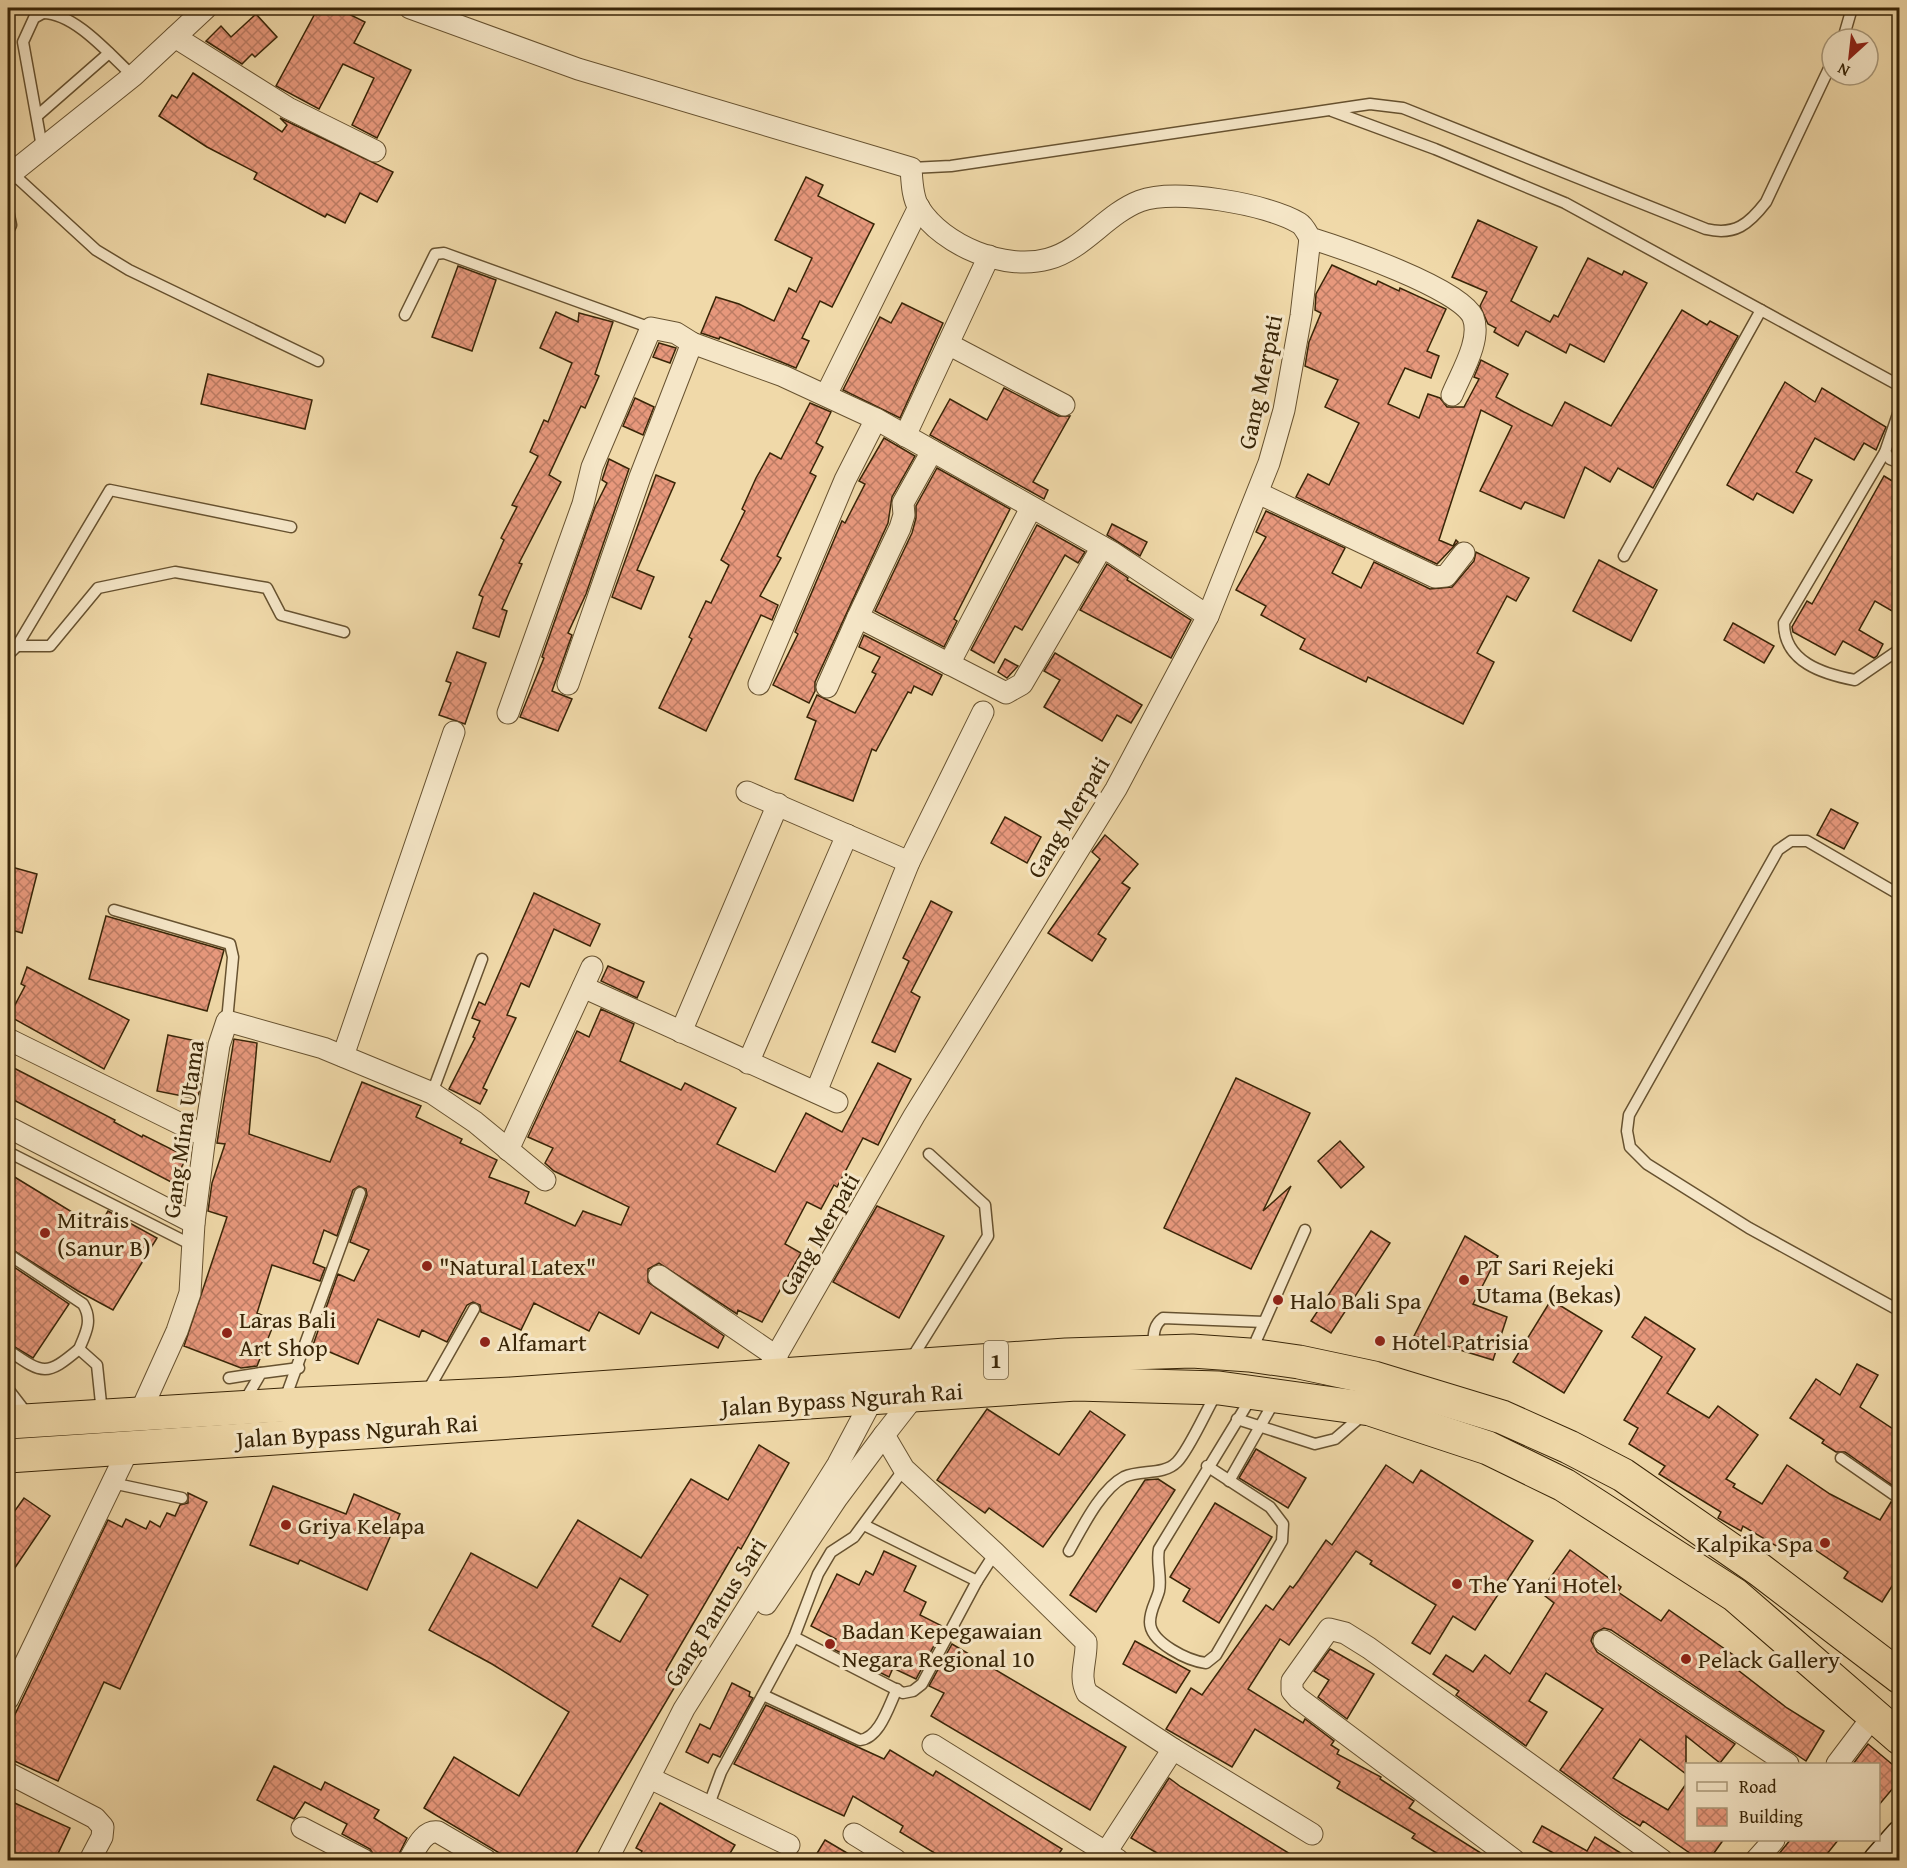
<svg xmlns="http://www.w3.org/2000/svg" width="1907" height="1868" viewBox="0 0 1907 1868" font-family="'Gentium Book Plus',serif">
<defs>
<pattern id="building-cross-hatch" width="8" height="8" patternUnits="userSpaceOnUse" patternTransform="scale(1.5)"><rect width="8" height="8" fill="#e7987c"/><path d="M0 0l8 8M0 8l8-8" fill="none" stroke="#bc7c64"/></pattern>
</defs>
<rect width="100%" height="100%" fill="#f0d9a9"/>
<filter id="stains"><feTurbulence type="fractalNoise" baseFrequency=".00333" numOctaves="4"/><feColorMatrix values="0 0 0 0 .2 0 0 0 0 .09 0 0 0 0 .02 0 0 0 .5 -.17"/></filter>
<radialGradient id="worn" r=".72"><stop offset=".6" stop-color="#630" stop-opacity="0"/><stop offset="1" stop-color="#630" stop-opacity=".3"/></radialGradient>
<g fill="url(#building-cross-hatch)" stroke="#392507" stroke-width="1.5" fill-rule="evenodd">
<path d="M318 8H337L365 22 354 43 411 70 377 138 352 125 374 78 343 64 319 109 276 86Z"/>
<path d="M256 14 277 37 255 57 252 54 242 64 206 41 221 26 231 37Z"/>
<path d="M193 73 282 132 287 125 280 118 393 172 377 202 360 193 345 223 327 214 325 217 254 179 257 173 207 147 159 116 172 95 177 98Z"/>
<path d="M806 177 823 185 818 196 874 224 832 307 820 301 802 338 809 341 796 368 720 337 719 339 701 333 716 297 739 304 774 321 789 288 796 292 812 258 775 240Z"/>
<path d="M1478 220 1537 247 1511 301 1550 322 1554 315 1558 317 1588 258 1622 275 1624 271 1647 283 1604 362 1570 344 1566 353 1526 331 1518 346 1494 332 1496 328 1488 324 1480 306 1487 292 1452 277Z"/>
<path d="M1332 265 1376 285 1378 281 1399 291 1400 288 1446 309 1427 351 1439 356 1431 378 1405 368 1388 404 1419 418 1428 394 1440 398 1447 407H1464L1479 379 1474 377 1481 360 1508 374 1496 397 1524 412 1552 426 1565 402 1611 426 1682 310 1707 325 1710 321 1738 336 1653 488 1618 468 1610 482 1585 467 1564 518 1525 502 1521 509 1480 491 1512 426 1481 410 1439 540 1453 546 1456 540 1458 542 1437 564 1296 497 1308 474 1329 485 1359 423 1325 407 1338 380 1305 366 1309 342 1321 313 1315 310 1316 294Z"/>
<path d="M458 266 496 280 472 351 432 337Z"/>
<path d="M902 303 943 323 900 418 843 390 880 317 891 323Z"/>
<path d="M556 312 578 322 579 313 613 322 595 374 599 376 585 408 581 406 549 475 561 482 519 563 522 564 502 609 507 611 499 637 473 628 483 597 479 595 504 540 501 538 517 507 512 505 538 456 530 452 544 420 548 422 572 363 540 348Z"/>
<path d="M659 343 676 348 670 363 653 357Z"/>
<path d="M208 374 312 400 305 429 201 404Z"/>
<path d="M1785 382 1815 402 1822 388 1886 427 1876 450 1864 443 1854 460 1815 438 1796 472 1812 480 1793 513 1757 493 1753 500 1727 485Z"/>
<path d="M1004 388 1058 416H1070L1033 482 1048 490 1044 499 930 435 950 399 987 420Z"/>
<path d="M635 398 654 407 643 435 623 426Z"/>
<path d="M810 403 831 412 816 443 823 447 810 473 816 476 777 556 781 558 760 596 778 605 772 620 761 615 706 731 659 708 692 639 689 637 706 601 711 603 729 565 721 560 745 511 742 509 756 478 770 453 781 459Z"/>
<path d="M884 438 915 456 892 497 888 523 815 682V691L809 703 773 685 798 634 795 632 842 521 845 523 865 484 859 481Z"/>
<path d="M609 459 629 469 586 594 568 633 572 635 552 691 572 699 558 731 520 717 544 658 542 657 595 507 607 483 602 480Z"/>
<path d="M937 468 1010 509 954 619 957 621 944 647 875 611 912 533 916 518V506Z"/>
<path d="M656 475 675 483 637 570 654 577 641 609 612 597Z"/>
<path d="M1884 476 1899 485V615L1875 601 1859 630 1883 644 1877 656 1874 658 1843 641 1835 655 1793 632 1792 627 1807 601 1812 604Z"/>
<path d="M1266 511 1345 548 1332 573 1361 588 1374 562 1430 589 1452 587 1474 561 1476 552 1529 578 1516 601 1507 596 1477 653 1494 662 1463 724 1368 677 1366 682 1300 649 1305 639 1261 615 1266 606 1236 590 1266 537 1256 532Z"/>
<path d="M1112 524 1147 542 1140 556 1107 535Z"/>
<path d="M1037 525 1085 552 1078 563 1065 555 1022 630 1015 626 994 663 971 650Z"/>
<path d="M1599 560 1657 590 1631 641 1573 611Z"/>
<path d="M1107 564 1128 578 1127 580 1191 620 1171 658 1080 610Z"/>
<path d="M1733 623 1774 646 1764 663 1724 640Z"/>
<path d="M864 635 942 675 932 695 914 686 911 693 908 692 876 751 872 749 853 801 795 779 816 721 807 717 817 695 855 713 876 674 872 672 880 657 859 647Z"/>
<path d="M457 652 486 663 465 724 439 715 451 683 446 681Z"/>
<path d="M1055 653 1142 705 1131 723 1117 715 1102 741 1044 707 1060 680 1044 671Z"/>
<path d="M1005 659 1018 666 1007 678 998 672Z"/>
<path d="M1831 809 1858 823 1844 849 1817 835Z"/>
<path d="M1005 817 1041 837 1027 863 991 843Z"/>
<path d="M1105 835 1138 864 1122 883 1130 888 1098 934 1106 939 1092 961 1048 933 1100 859 1092 852Z"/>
<path d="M8 866 37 874 22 933 8 929Z"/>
<path d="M534 893 600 924 590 946 554 929 529 987 521 983 507 1015 516 1018 483 1088 487 1090 480 1104 449 1089 475 1038 473 1037 480 1021 472 1018 479 1002 485 1005Z"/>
<path d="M931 901 952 912 911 992 920 997 895 1052 872 1042 909 961 903 958Z"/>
<path d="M106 916 224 950 207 1011 89 979Z"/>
<path d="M608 966 644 982 637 998 601 981Z"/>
<path d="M27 967 129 1020 104 1069 9 1016 25 986 21 984Z"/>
<path d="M601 1009 634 1024 620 1061 681 1090 685 1083 736 1108 717 1144 775 1172 806 1113 842 1132 878 1063 911 1079 878 1145 863 1138 837 1187 834 1185 821 1209 807 1202 785 1244 801 1253 762 1322 738 1310 737 1314 659 1263 648 1269V1282L724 1336 718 1348 651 1312 639 1334 599 1312 589 1331 534 1303 521 1330 481 1312 480 1305 473 1302 467 1305 447 1342 422 1330 419 1337 378 1319 358 1364 313 1345 338 1274 354 1281 369 1250 350 1242 367 1195 366 1189 359 1186 353 1190 337 1236 324 1230 313 1263 325 1268 320 1281 272 1265 257 1313 275 1321 257 1366 241 1368 184 1346 227 1217 208 1211 212 1183 225 1144 217 1143 234 1039 257 1043 249 1134 330 1162 362 1082 421 1106 416 1117 462 1139 460 1143 497 1160 489 1177 529 1192 525 1203 575 1226 583 1211 621 1225 629 1207 554 1171 545 1163 553 1148 528 1137 577 1031 589 1037Z"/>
<path d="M168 1035 206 1043 198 1099 157 1091Z"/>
<path d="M8 1065 115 1120 114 1122 142 1137 143 1135 187 1157 173 1183 8 1097Z"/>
<path d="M1236 1078 1310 1113 1263 1211 1291 1186 1251 1269 1164 1228Z"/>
<path d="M1340 1141 1364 1167 1341 1188 1318 1161Z"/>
<path d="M8 1173 98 1228 108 1211 157 1238 113 1310 78 1291 8 1247Z"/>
<path d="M877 1206 944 1236 899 1318 833 1282Z"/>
<path d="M1371 1231 1390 1243 1331 1333 1311 1321Z"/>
<path d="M1465 1236 1498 1256 1473 1304 1507 1317 1493 1360 1414 1336Z"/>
<path d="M8 1263 69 1304 33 1358 8 1343Z"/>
<path d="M1551 1300 1602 1331 1564 1393 1513 1362Z"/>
<path d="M1645 1317 1695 1349 1667 1393 1709 1418 1718 1406 1758 1435 1726 1479 1735 1484 1733 1487 1762 1504 1787 1465 1830 1494 1880 1520 1891 1502 1899 1506V1591L1892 1586 1882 1602 1844 1578 1848 1572 1799 1539 1790 1554 1743 1526 1741 1531 1718 1518 1721 1512 1659 1474 1665 1466 1629 1444 1638 1428 1624 1420 1662 1357 1632 1337Z"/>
<path d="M1857 1364 1878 1375 1860 1407 1899 1433V1490L1845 1452H1836L1822 1443 1824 1440 1790 1418 1816 1379 1840 1395Z"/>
<path d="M987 1409 1059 1455 1090 1411 1125 1435 1043 1547 989 1508 985 1513 937 1480Z"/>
<path d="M759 1445 789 1463 741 1549 738 1547 666 1670 680 1678 572 1860H511L424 1808 454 1757 519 1796 569 1712 492 1664 429 1630 471 1553 537 1588 578 1520 641 1558 691 1479 728 1500ZM620 1578 648 1595 620 1642 592 1626Z"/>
<path d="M1256 1449 1306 1478 1288 1508 1239 1478Z"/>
<path d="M1386 1465 1413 1483 1421 1470 1533 1541 1475 1630 1453 1616 1430 1654 1412 1643 1436 1605 1370 1564 1372 1561 1356 1551 1289 1645 1280 1639 1248 1689 1303 1723 1305 1719 1334 1741 1331 1745 1339 1750 1337 1754 1381 1777 1380 1779 1414 1801 1409 1808 1492 1860H1448L1412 1838 1415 1834 1337 1788 1340 1782 1255 1729 1232 1767 1166 1729 1191 1688 1202 1695 1266 1605 1273 1610 1290 1586 1293 1588 1299 1580 1326 1540 1332 1545Z"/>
<path d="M1158 1479 1175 1490 1096 1612 1070 1595 1145 1480Z"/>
<path d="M273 1486 346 1514 354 1494 400 1514 367 1590 300 1560 298 1564 250 1545Z"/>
<path d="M188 1493 207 1502 120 1689 104 1682 58 1781 8 1758V1729L108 1520 122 1527 126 1519 146 1529 150 1521 160 1527 167 1513 175 1516 180 1505 188 1503Z"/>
<path d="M24 1498 50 1516 8 1578V1507L14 1512Z"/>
<path d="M1215 1503 1272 1537 1219 1623 1183 1601 1190 1589 1170 1577Z"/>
<path d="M1570 1550 1621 1587 1618 1592 1661 1621 1669 1610 1739 1659 1734 1667 1787 1708 1824 1731 1806 1761 1611 1630 1604 1628 1594 1633 1591 1641 1597 1652 1735 1744 1720 1763 1686 1736V1774L1640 1739 1613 1778 1668 1810 1686 1784V1839H1724L1709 1860H1700L1643 1821 1640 1826 1622 1815 1560 1770 1603 1709 1546 1673 1529 1701 1547 1712 1526 1746 1456 1695 1459 1691 1433 1674 1446 1655 1473 1672 1485 1655 1510 1674 1554 1603 1540 1592Z"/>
<path d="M884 1551 916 1566 904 1591 926 1602 920 1615 944 1627 916 1679 893 1668 889 1677 831 1648 836 1639 811 1626 837 1574 859 1585 866 1571 873 1575Z"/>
<path d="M1135 1641 1190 1671 1176 1693 1123 1664Z"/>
<path d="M952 1644 1126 1747 1090 1810 931 1716 944 1693 929 1686Z"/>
<path d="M1330 1649 1374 1674 1347 1719 1318 1697 1329 1680 1314 1671Z"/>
<path d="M732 1683 750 1692 749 1696 753 1698 720 1757 713 1754 708 1763 686 1752 700 1724 710 1729Z"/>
<path d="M766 1705 884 1759 890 1750 933 1776 936 1771 1062 1849 1055 1860H946L900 1832 903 1826 853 1796 844 1816 734 1764Z"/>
<path d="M1868 1744 1899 1770V1781L1878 1806V1764H1853Z"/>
<path d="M274 1766 321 1790 325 1782 379 1810 374 1818 407 1838 396 1860H377L370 1849 342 1834 347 1824 305 1802 294 1819 257 1800Z"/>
<path d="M1169 1778 1181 1787 1300 1860H1169L1131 1838Z"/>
<path d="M8 1800 70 1828 55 1860H8Z"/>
<path d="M660 1803 735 1845 726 1860H637L642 1851 636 1848Z"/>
<path d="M1542 1826 1587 1851 1595 1837 1632 1860H1566L1533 1842Z"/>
<path d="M1791 1839H1839L1822 1860H1774Z"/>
<path d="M825 1840 859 1860H813Z"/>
</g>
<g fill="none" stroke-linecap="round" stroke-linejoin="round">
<g stroke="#675230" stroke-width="13">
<g id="service">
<path d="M40 8 43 13 34 18 23 42 42 147"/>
<path d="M43 13C75 13 110 55 133 76"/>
<path d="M1843 39 1852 8"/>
<path d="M1332 111 1435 149 1565 203 1900 386"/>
<path d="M37 116 109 53"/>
<path d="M911 168 951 166 1370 104 1403 108 1706 229C1735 236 1749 224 1766 202L1832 62"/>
<path d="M12 173 96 250 129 270 318 361"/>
<path d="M8 210 11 225 8 231"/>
<path d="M405 315 435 254 444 253 651 328"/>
<path d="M1900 408 1885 452 1784 623C1784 662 1823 674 1855 680L1900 649"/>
<path d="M1885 452 1890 459 1900 463"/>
<path d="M1624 556 1761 310"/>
<path d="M17 646H50L98 588 175 572 267 588 281 615 344 632"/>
<path d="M8 655 17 646 110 490 291 527"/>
<path d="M1900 895 1807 841H1791L1778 850 1629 1115 1627 1131 1630 1147 1647 1164 1749 1228 1900 1311"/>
<path d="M114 910 230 944 233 957 227 1021"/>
<path d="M432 1093 482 959"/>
<path d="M8 1152 194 1246"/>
<path d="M8 1254 83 1304C93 1320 86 1333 79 1349"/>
<path d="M1153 1349C1154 1337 1152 1326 1163 1318L1264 1322"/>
<path d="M8 1350C43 1374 46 1377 79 1349L97 1365 102 1413"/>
<path d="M1251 1352 1305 1230"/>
<path d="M910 1361 988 1236 985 1205 929 1154"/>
<path d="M229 1378 261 1373"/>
<path d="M8 1389 28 1415"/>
<path d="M427 1392 474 1309"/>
<path d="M285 1399 360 1193"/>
<path d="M244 1402 261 1373 299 1368"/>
<path d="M1237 1419 1315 1444 1335 1439 1364 1414"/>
<path d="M1841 1458 1900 1499"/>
<path d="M1207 1466 1270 1507 1283 1524 1282 1541 1216 1655 1206 1663C1189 1661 1150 1643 1150 1622 1150 1610 1156 1602 1159 1591 1162 1577 1156 1563 1159 1549L1251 1398"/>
<path d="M1229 1481 1275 1400"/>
<path d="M112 1483 182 1498"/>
<path d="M864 1525 977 1581"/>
<path d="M1069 1551C1082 1528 1101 1489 1124 1477 1141 1469 1163 1476 1177 1462 1189 1450 1206 1411 1216 1394"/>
<path d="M794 1637 903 1693 913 1691 922 1684 977 1581 995 1553"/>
<path d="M763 1695 860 1740C880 1738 889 1705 897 1689"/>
<path d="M708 1807 721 1772 794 1637 818 1574 831 1552 854 1537 904 1469"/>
</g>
</g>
<g stroke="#675230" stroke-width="23">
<g id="minor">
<path d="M410 8 578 69 911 168C912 181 912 197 919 208 943 246 1005 271 1048 259 1083 250 1106 214 1140 201 1175 188 1268 204 1299 223 1304 226 1307 233 1310 238 1342 248 1460 288 1473 317 1482 340 1461 373 1452 395"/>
<path d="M175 37 288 108 375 151"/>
<path d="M8 176 133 76 206 8"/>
<path d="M948 344 1064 405"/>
<path d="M826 395 919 207"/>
<path d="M905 436 989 256"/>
<path d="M932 451 903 503 904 515 900 528 858 617 1006 693 1022 684 1102 547"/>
<path d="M1258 493 1435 577 1446 576 1464 553"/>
<path d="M949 664 1031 508"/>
<path d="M568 684 640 477 692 343"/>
<path d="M759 684 845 480 876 419"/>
<path d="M827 687 858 617"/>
<path d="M508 713 583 504 592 467 651 328 676 333 692 343 783 376 876 419 1113 553 1208 616"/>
<path d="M747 792 909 862"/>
<path d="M583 987 837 1102"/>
<path d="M681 1032 778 804"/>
<path d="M8 1039 205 1136"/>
<path d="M343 1056 454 732"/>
<path d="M748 1063 847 835"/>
<path d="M816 1092 909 862 983 712"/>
<path d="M8 1127 194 1223"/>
<path d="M508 1150 592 967"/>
<path d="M659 1276 777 1357"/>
<path d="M764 1377 914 1116 1116 789 1208 616 1269 463 1284 410 1301 316 1310 238"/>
<path d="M916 1394 884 1435 904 1469 995 1553 1086 1642C1087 1660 1078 1676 1087 1693L1173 1749 1312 1834"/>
<path d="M139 1415 177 1331 190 1293 194 1223 205 1136 219 1045 227 1021 323 1048 432 1093 475 1122 545 1180"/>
<path d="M766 1604 837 1498 884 1435"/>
<path d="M1604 1641 1788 1764"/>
<path d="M8 1699 129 1448"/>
<path d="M933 1745 1118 1860"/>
<path d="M1837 1764 1874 1715"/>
<path d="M8 1773 95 1818 103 1827 102 1837 90 1860"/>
<path d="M658 1782 789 1845"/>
<path d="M302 1828 364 1860"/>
<path d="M854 1834 896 1860"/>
<path d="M409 1860C416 1849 423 1830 438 1832L486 1860"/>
<path d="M607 1860 684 1709 838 1464 874 1396"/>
<path d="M1101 1860 1173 1749"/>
<path d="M1514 1860 1298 1698 1292 1691V1681L1329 1629 1345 1633 1369 1648 1662 1860"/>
<path d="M1756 1860 1774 1840"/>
</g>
</g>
<g stroke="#392507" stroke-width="31">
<path id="secondary" d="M1878 1860 1900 1835"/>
</g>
<g stroke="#392507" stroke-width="35">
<g id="trunk">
<path d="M8 1422 283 1405 511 1394 1066 1355 1192 1351 1249 1355 1299 1362 1374 1378 1502 1417 1569 1447 1623 1475 1760 1570 1900 1677"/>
<path d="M8 1456 1076 1384 1219 1388 1370 1409 1488 1448 1564 1485 1735 1595 1900 1738"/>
</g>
</g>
<use href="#service" stroke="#f5e6c7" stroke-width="10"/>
<use href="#minor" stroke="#f5e6c7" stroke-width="21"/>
<use href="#secondary" stroke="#f5e6c7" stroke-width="28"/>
<use href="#trunk" stroke="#f0d9a9" stroke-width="33"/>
</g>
<g fill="#8f2418" stroke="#f5e6c7" stroke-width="2">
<circle cx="45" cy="1233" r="6"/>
<circle cx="427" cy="1266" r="6"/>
<circle cx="1464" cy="1280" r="6"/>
<circle cx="1278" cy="1300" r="6"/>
<circle cx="227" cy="1333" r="6"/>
<circle cx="1380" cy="1341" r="6"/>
<circle cx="485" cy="1342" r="6"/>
<circle cx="286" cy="1525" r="6"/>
<circle cx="1825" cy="1543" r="6"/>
<circle cx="1457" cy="1584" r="6"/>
<circle cx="830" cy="1644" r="6"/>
<circle cx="1686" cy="1659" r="6"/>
</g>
<g text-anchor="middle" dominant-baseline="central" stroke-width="6" stroke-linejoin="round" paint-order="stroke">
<rect fill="#f5e6c7" stroke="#715f41" stroke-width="1.5" x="984" y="1341" width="24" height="38" rx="4.5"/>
<g font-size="22" font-weight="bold" fill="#392507">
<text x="996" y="1360">1</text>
</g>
<g font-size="24" fill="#392507" stroke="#f5e6c7">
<text transform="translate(1260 382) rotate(-78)">Gang Merpati</text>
<text transform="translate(1068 817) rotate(-59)">Gang Merpati</text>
<text transform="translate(183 1129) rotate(-82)">Gang Mina Utama</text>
<text transform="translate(819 1234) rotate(-60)">Gang Merpati</text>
<text transform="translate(842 1399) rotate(-4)">Jalan Bypass Ngurah Rai</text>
<text transform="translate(357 1431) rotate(-4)">Jalan Bypass Ngurah Rai</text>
<text transform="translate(715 1612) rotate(-58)">Gang Pantus Sari</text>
</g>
<g font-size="24" fill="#392507" stroke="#f5e6c7" text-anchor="start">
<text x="57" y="1219">Mitrais<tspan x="57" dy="28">(Sanur B)</tspan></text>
<text x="439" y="1266">"Natural Latex"</text>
<text x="1476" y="1266">PT Sari Rejeki<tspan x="1476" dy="28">Utama (Bekas)</tspan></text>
<text x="1290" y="1300">Halo Bali Spa</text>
<text x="239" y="1319">Laras Bali<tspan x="239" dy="28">Art Shop</tspan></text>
<text x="1392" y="1341">Hotel Patrisia</text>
<text x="497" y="1342">Alfamart</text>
<text x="298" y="1525">Griya Kelapa</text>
<text x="1813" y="1543" text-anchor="end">Kalpika Spa</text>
<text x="1469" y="1584">The Yani Hotel</text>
<text x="842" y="1630">Badan Kepegawaian<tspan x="842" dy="28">Negara Regional 10</tspan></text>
<text x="1698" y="1659">Pelack Gallery</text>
</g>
</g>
<rect width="1907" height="1868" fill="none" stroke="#f0d9a9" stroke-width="30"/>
<rect x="9" y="9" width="1889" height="1850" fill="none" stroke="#392507" stroke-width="3"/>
<rect x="15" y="15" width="1877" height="1838" fill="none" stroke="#392507" stroke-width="1.5"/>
<rect x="1685" y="1763" width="195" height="78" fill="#f5e6c7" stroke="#aa997a" stroke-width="1.5"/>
<rect x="1697" y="1782" width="30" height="9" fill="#f5e6c7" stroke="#aa997a" stroke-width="1.5"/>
<text x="1739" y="1793" font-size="18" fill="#392507">Road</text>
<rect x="1697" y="1808" width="30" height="18" fill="url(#building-cross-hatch)" stroke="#aa997a" stroke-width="1.5"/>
<text x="1739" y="1823" font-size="18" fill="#392507">Building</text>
<g transform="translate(1850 57) rotate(207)"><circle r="28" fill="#f5e6c7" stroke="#aa997a" stroke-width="1.5"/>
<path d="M0-4.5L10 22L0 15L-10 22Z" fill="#8f2418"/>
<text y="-9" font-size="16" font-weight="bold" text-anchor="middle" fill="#392507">N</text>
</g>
<rect width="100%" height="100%" filter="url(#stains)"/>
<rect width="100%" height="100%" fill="url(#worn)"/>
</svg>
